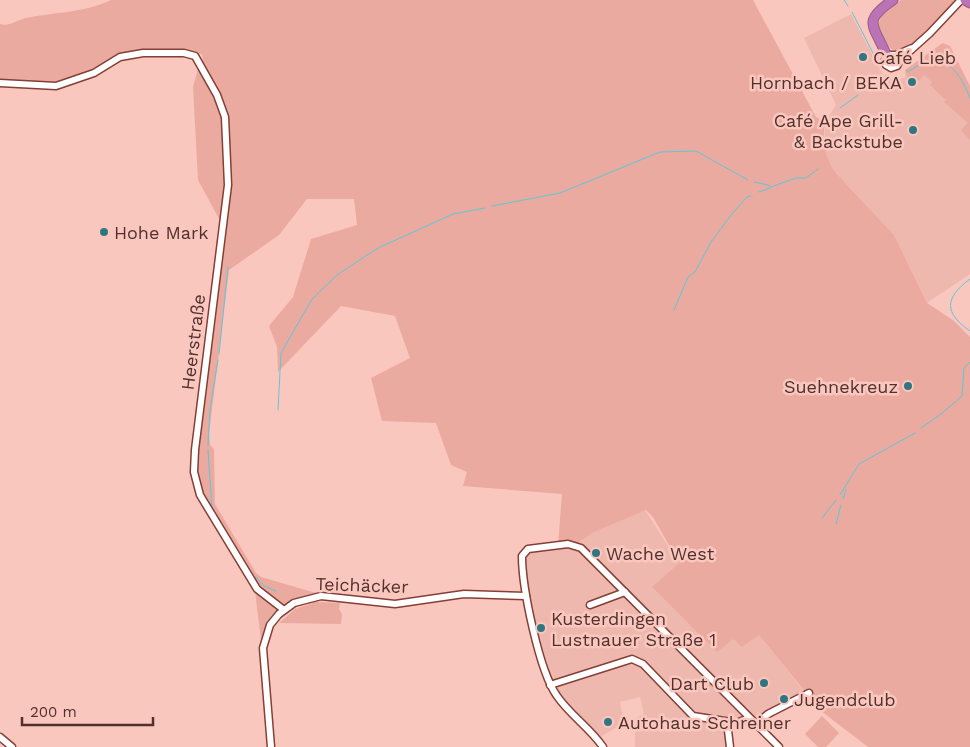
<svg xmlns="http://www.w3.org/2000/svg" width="970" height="747" viewBox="0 0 970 747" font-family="'Work Sans',sans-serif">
<rect width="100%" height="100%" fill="#fac7bf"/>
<g fill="#eeb8af">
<path d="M851 14 883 75 889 74 894 79 905 78V70L943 43 970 114V274L927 303 894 235 835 172 828 161 824 148 825 122 836 105 804 38Z"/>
<path d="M645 510 679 563 653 587 733 639 759 635 807 695 756 724 749 718 727 722 730 747H635V719L644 714 640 697 620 702 624 723 597 739 553 691 527 602 525 551 575 545 592 533Z"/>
</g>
<g fill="#ebaa9f">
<path d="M111 0H753L816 117 825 122C822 141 824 155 835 172L894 235 927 303 954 321 970 337V747H868L821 711 759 635 742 647 733 639 717 652 652 587 679 563 653 517 646 510 592 533 575 545H558L562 494 463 486 467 472 451 465 436 423 382 421 371 378 410 358 395 316 341 306 278 372 277 347 269 326 293 297 311 239 357 225 354 199H307L279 235 229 270 209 434 210 445 214 449 215 504 256 573 261 577 316 593 317 596 284 610 260 591 200 495 194 472 223 226 198 180 193 87 198 69 203 61 202 54 143 53 119 59 55 84 0 81V24C9 27 17 20 26 18 55 12 84 13 111 0Z"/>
<path d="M901 0H956C941 21 921 43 896 52L889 47 878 25 882 16Z"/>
<path d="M943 43 950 46 970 86V140L961 130 968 123 944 102 946 100 930 85 932 82 924 75 912 88 905 70Z"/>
<path d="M255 591 277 609 261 640Z"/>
<path d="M316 602 340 603 339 609 342 614 341 624 279 623 295 609Z"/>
<path d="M822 716 839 733 826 747H818L805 734Z"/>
</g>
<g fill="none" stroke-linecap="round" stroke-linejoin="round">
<g stroke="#5dc7d9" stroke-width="1">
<path d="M844 0 848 6"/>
<path d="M852 12 877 61"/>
<path d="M907 72C912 70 918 65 924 62 948 52 964 80 970 99"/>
<path d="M886 76 891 77"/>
<path d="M869 86 882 79"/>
<path d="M840 108 858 95"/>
<path d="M754 182 768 185 771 187 796 178H806L818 169"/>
<path d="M759 192 770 188"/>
<path d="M492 206 560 193 660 152 696 151 748 180"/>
<path d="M970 279C944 298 944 313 970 331"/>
<path d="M674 310 688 277 695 272 711 242 731 215 747 197 751 196"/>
<path d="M219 354 228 267"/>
<path d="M278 410 281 353 312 299 337 275 378 248 453 214 485 208"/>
<path d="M921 428 941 414 962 396 964 368 970 362"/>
<path d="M208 445 210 409 218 360"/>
<path d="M208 450 212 509"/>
<path d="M840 495 859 464 915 433"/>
<path d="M843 499 846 490"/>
<path d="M822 518 836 500"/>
<path d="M836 524 841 505"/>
<path d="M256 577 264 586 276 591"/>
</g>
<g stroke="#853f35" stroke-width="9">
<g id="minor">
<path d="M912 48 896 55H889L885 60 886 65 891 68 897 66 900 60 930 33 961 0"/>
<path d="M0 83 56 86 94 73 120 57 143 53H184L195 56 217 95 225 117 228 185 195 450 194 472 200 495 257 589 284 610"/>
<path d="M590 605 625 592"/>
<path d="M550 685 632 659 643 664 693 716 737 723 749 718"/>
<path d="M727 722 730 747"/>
<path d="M756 724 768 714 809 693"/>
<path d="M0 737 12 747"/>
<path d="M271 747 263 648 270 625 279 614 294 603 321 596 395 604 464 594 526 596"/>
<path d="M603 747C590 728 570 715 557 696 539 671 522 587 522 556L528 549 568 544 581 548 779 747"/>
</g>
</g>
<g stroke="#965c85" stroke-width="11">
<g id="highway">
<path d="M965 0 970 3"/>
<path d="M887 57C875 25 860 23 893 0"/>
</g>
</g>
<use href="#minor" stroke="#fff" stroke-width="6"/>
<use href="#highway" stroke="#ba73b5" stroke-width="9"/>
</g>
<g fill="#2f7681" stroke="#fac7bf" stroke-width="2">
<circle cx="863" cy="57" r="5"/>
<circle cx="912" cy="82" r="5"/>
<circle cx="913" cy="130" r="5"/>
<circle cx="104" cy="232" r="5"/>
<circle cx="908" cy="386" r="5"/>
<circle cx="596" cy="553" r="5"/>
<circle cx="541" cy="628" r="5"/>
<circle cx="764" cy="683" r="5"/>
<circle cx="784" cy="699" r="5"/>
<circle cx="608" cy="722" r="5"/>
</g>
<g text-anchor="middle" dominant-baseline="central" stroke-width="5" stroke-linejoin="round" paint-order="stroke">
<g font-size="18" fill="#52312c" stroke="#fac7bf" text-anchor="start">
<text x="873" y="57">Café Lieb</text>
<text x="902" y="82" text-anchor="end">Hornbach / BEKA</text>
<text x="903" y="120" text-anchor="end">Café Ape Grill-<tspan x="903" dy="21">&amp; Backstube</tspan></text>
<text x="114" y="232">Hohe Mark</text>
<text x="898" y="386" text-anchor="end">Suehnekreuz</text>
<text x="606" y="553">Wache West</text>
<text x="551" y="618">Kusterdingen<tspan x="551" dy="21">Lustnauer Straße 1</tspan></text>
<text x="754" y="683" text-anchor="end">Dart Club</text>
<text x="794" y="699">Jugendclub</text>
<text x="618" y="722">Autohaus Schreiner</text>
</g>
<g font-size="18" fill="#52312c" stroke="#fac7bf">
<text transform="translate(193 342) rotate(-83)">Heerstraße</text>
<text transform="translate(362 585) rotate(2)">Teichäcker</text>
</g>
</g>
<path d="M22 717v8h131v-8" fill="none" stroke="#52312c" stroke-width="2.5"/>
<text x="30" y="717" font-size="15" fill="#52312c" stroke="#fac7bf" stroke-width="4" paint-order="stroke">200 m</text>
</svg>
